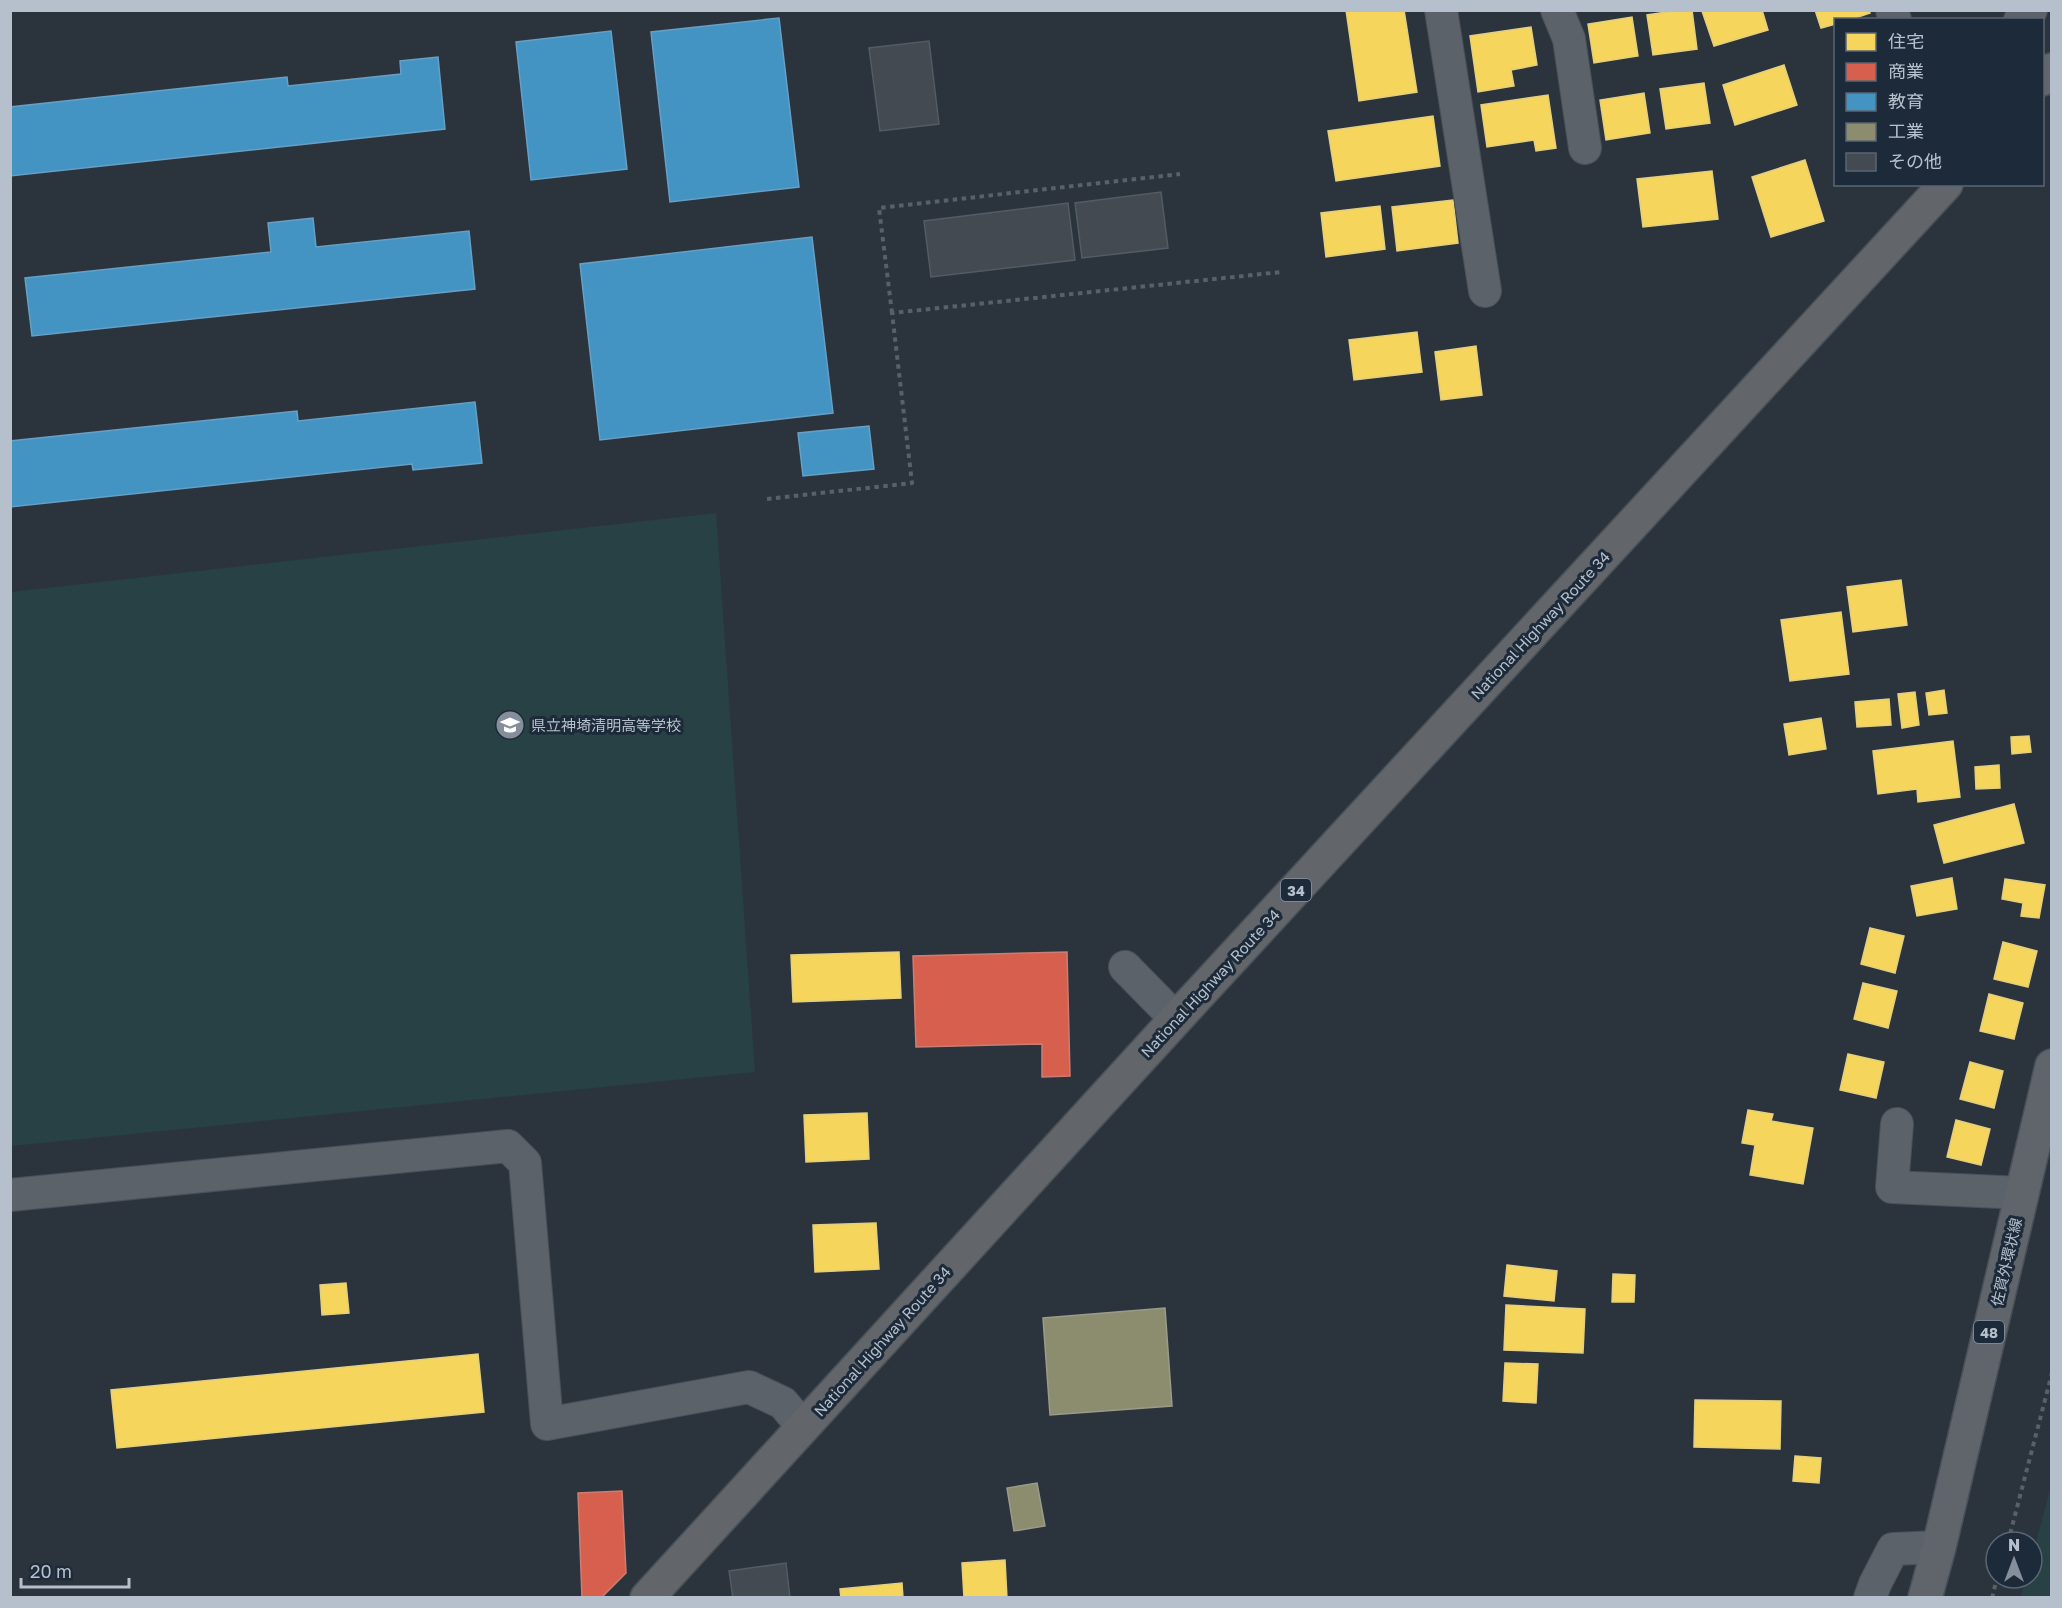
<svg xmlns="http://www.w3.org/2000/svg" width="2062" height="1608" viewBox="0 0 2062 1608" font-family="'Golos Text','Noto Sans JP',sans-serif">
<rect width="100%" height="100%" fill="#2b343d"/>
<g fill="#274144">
<path d="M716 513 755 1072 11 1146V592Z"/>
<path d="M2051 1486V1597H2021L2026 1578H2032V1557Z"/>
</g>
<g fill="#f6d55c" stroke="#e3cf7e" stroke-width="1.5">
<path d="M1346 10H1404L1417 92 1359 101Z"/>
<path d="M1680 10H1692L1697 49 1653 55 1647 15Z"/>
<path d="M1762 10 1768 30 1714 46 1702 11Z"/>
<path d="M1815 10H1869L1870 13 1849 20H1836V24L1821 28Z"/>
<path d="M1632 17 1638 56 1594 63 1588 24Z"/>
<path d="M1531 27 1537 65 1511 70 1514 86 1478 92 1470 36Z"/>
<path d="M1784 65 1797 105 1735 125 1723 85Z"/>
<path d="M1704 83 1710 123 1666 129 1660 89Z"/>
<path d="M1644 93 1650 133 1606 140 1600 100Z"/>
<path d="M1548 95 1556 148 1536 151 1534 140 1487 147 1481 105Z"/>
<path d="M1433 116 1440 166 1336 181 1328 131Z"/>
<path d="M1805 160 1824 221 1771 237 1752 177Z"/>
<path d="M1712 171 1718 219 1643 227 1637 179Z"/>
<path d="M1453 200 1458 243 1397 251 1392 207Z"/>
<path d="M1380 206 1385 249 1326 257 1321 213Z"/>
<path d="M1417 332 1422 372 1354 380 1349 340Z"/>
<path d="M1476 346 1482 395 1441 400 1435 352Z"/>
<path d="M1901 580 1907 625 1853 632 1847 587Z"/>
<path d="M1841 612 1849 674 1790 681 1781 620Z"/>
<path d="M1944 690 1947 713 1929 715 1926 693Z"/>
<path d="M1915 692 1919 725 1902 728 1898 694Z"/>
<path d="M1889 699 1891 725 1857 727 1855 702Z"/>
<path d="M1821 718 1826 749 1789 755 1784 724Z"/>
<path d="M2029 736 2031 752 2012 754 2011 737Z"/>
<path d="M1953 741 1960 797 1918 802 1917 789 1878 794 1873 751Z"/>
<path d="M1999 765 2000 788 1976 789 1975 767Z"/>
<path d="M2014 804 2024 843 1944 863 1934 825Z"/>
<path d="M1952 878 1957 909 1917 916 1911 886Z"/>
<path d="M2005 879 2045 885 2039 918 2021 916 2023 903 2002 899Z"/>
<path d="M1870 928 1904 936 1895 973 1861 964Z"/>
<path d="M2003 942 2037 951 2028 987 1994 979Z"/>
<path d="M899 952 901 998 793 1002 791 955Z"/>
<path d="M1863 983 1897 991 1888 1028 1854 1019Z"/>
<path d="M1989 994 2023 1003 2014 1039 1980 1031Z"/>
<path d="M1848 1054 1884 1062 1876 1098 1840 1090Z"/>
<path d="M1970 1062 2003 1071 1994 1108 1960 1099Z"/>
<path d="M1748 1110 1773 1114 1771 1121 1813 1128 1803 1184 1750 1175 1755 1145 1742 1143Z"/>
<path d="M867 1113 869 1159 806 1162 804 1115Z"/>
<path d="M1956 1120 1990 1129 1981 1165 1947 1157Z"/>
<path d="M876 1223 879 1269 815 1272 813 1225Z"/>
<path d="M1507 1265 1557 1271 1554 1301 1504 1296Z"/>
<path d="M1613 1274 1635 1275 1634 1302H1612Z"/>
<path d="M346 1283 349 1313 322 1315 320 1285Z"/>
<path d="M1506 1305 1585 1309 1583 1353 1504 1350Z"/>
<path d="M478 1354 484 1412 117 1448 111 1390Z"/>
<path d="M1505 1363 1538 1364 1536 1403 1503 1401Z"/>
<path d="M1695 1400 1781 1401 1780 1449 1694 1447Z"/>
<path d="M1795 1456 1821 1458 1819 1483 1793 1481Z"/>
<path d="M1005 1560 1007 1598H964L962 1563Z"/>
<path d="M902 1583 903 1598H841L840 1589Z"/>
</g>
<g fill="#d6604d" stroke="#cc7d73" stroke-width="1.5">
<path d="M1067 952 1070 1076 1042 1077V1044L916 1047 913 956Z"/>
<path d="M622 1491 626 1573 601 1598H582L578 1493Z"/>
</g>
<g fill="#4393c3" stroke="#66a0c6" stroke-width="1.5">
<path d="M779 18 799 187 670 202 651 32Z"/>
<path d="M611 31 627 169 531 180 516 42Z"/>
<path d="M438 57 445 129 10 176V107L287 77 288 86 401 74 400 61Z"/>
<path d="M313 218 316 247 469 231 475 289 32 336 25 278 271 252 268 223Z"/>
<path d="M812 237 833 413 600 440 580 264Z"/>
<path d="M475 402 482 463 413 470 412 464 10 507V441L297 411 298 421Z"/>
<path d="M869 426 874 469 803 476 798 433Z"/>
</g>
<g fill="#8c8c6e" stroke="#999c8a" stroke-width="1.5">
<path d="M1165 1308 1172 1406 1050 1415 1043 1318Z"/>
<path d="M1037 1483 1045 1526 1014 1531 1007 1488Z"/>
</g>
<g fill="#434a52" stroke="#535b63" stroke-width="1.5">
<path d="M929 41 939 124 880 131 869 48Z"/>
<path d="M1161 192 1168 248 1082 258 1075 203Z"/>
<path d="M1068 203 1075 260 931 277 924 221Z"/>
<path d="M786 1563 790 1598H733L729 1571Z"/>
</g>
<g fill="none" stroke-linecap="round" stroke-linejoin="round">
<g stroke="#4a5057" stroke-width="34">
<g id="street">
<path d="M1441 10 1485 291"/>
<path d="M1557 10 1569 39 1585 148"/>
<path d="M1892 10 1895 20"/>
<path d="M2020 20 2031 10"/>
<path d="M1125 967 1176 1019"/>
<path d="M1897 1124 1892 1187 2022 1193"/>
<path d="M10 1195 508 1146 525 1163 547 1424 749 1387 783 1403 803 1427"/>
<path d="M1870 1598 1875 1584 1893 1549 1939 1547"/>
</g>
</g>
<g stroke="#495059" stroke-width="36">
<path id="primary" d="M1925 1598 1939 1547 2052 1066"/>
</g>
<g stroke="#485057" stroke-width="36">
<g id="highway">
<path d="M2042 79 2052 70"/>
<path d="M647 1598 1176 1019 1946 184"/>
</g>
</g>
<g stroke="#596167" stroke-width="4" stroke-dasharray="4.5 4.5" stroke-linecap="butt">
<path d="M892 313 879 208 1180 174"/>
<path d="M767 499 912 483 892 313 1281 272"/>
<path d="M2008 1542 2052 1373"/>
<path d="M1992 1598 1997 1578"/>
</g>
<use href="#street" stroke="#5c626a" stroke-width="32"/>
<use href="#primary" stroke="#5f656b" stroke-width="33"/>
<use href="#highway" stroke="#62656a" stroke-width="33"/>
</g>
<defs>
<g id="school-disc" transform="scale(1.5)"><circle r="9.5" fill="#858f9b" stroke="#1d2a39"/><path d="M0-5L7-2L0 1L-7-2ZM-4 1L0 2.5L4 1V4Q0 6-4 4Z" fill="#fff"/></g>
</defs>
<g fill-rule="evenodd">
<use href="#school-disc" x="510" y="725"/>
</g>
<g text-anchor="middle" dominant-baseline="central" stroke-width="6" stroke-linejoin="round" paint-order="stroke">
<g fill="#1d2a39" stroke="#8893a1" stroke-width="1.5">
<rect x="1281" y="879" width="30" height="22" rx="4.5"/>
<rect x="1974" y="1321" width="30" height="22" rx="4.5"/>
</g>
<g font-size="14" font-weight="bold" fill="#b6c0cd">
<text x="1296" y="890">34</text>
<text x="1989" y="1332">48</text>
</g>
<g font-size="15" fill="#b6c0cd" stroke="#1d2a39">
<text transform="translate(1540 625) rotate(-47)">National Highway Route 34</text>
<text transform="translate(1210 983) rotate(-47)">National Highway Route 34</text>
<text transform="translate(2006 1262) rotate(-77)">佐賀外環状線</text>
<text transform="translate(882 1341) rotate(-48)">National Highway Route 34</text>
</g>
<g font-size="15" fill="#b6c0cd" stroke="#1d2a39" text-anchor="start">
<text x="531" y="725">県立神埼清明高等学校</text>
</g>
</g>
<rect width="2062" height="1608" fill="none" stroke="#b6c0cd" stroke-width="24"/>
<rect x="1834" y="18" width="210" height="168" fill="#1d2a39" stroke="#5a6674" stroke-width="1.5"/>
<rect x="1846" y="33" width="30" height="18" fill="#f6d55c" stroke="#5a6674" stroke-width="1.5"/>
<text x="1888" y="48" font-size="18" fill="#b6c0cd">住宅</text>
<rect x="1846" y="63" width="30" height="18" fill="#d6604d" stroke="#5a6674" stroke-width="1.5"/>
<text x="1888" y="78" font-size="18" fill="#b6c0cd">商業</text>
<rect x="1846" y="93" width="30" height="18" fill="#4393c3" stroke="#5a6674" stroke-width="1.5"/>
<text x="1888" y="108" font-size="18" fill="#b6c0cd">教育</text>
<rect x="1846" y="123" width="30" height="18" fill="#8c8c6e" stroke="#5a6674" stroke-width="1.5"/>
<text x="1888" y="138" font-size="18" fill="#b6c0cd">工業</text>
<rect x="1846" y="153" width="30" height="18" fill="#434a52" stroke="#5a6674" stroke-width="1.5"/>
<text x="1888" y="168" font-size="18" fill="#b6c0cd">その他</text>
<g transform="translate(2014 1560)"><circle r="28" fill="#1d2a39" stroke="#5a6674" stroke-width="1.5"/>
<path d="M0-4.5L10 22L0 15L-10 22Z" fill="#858f9b"/>
<text y="-9" font-size="16" font-weight="bold" text-anchor="middle" fill="#b6c0cd">N</text>
</g>
<path d="M21 1578v9h108v-9" fill="none" stroke="#b6c0cd" stroke-width="3"/>
<text x="30" y="1578" font-size="18" fill="#b6c0cd" stroke="#1d2a39" stroke-width="4.5" paint-order="stroke">20 m</text>
</svg>
